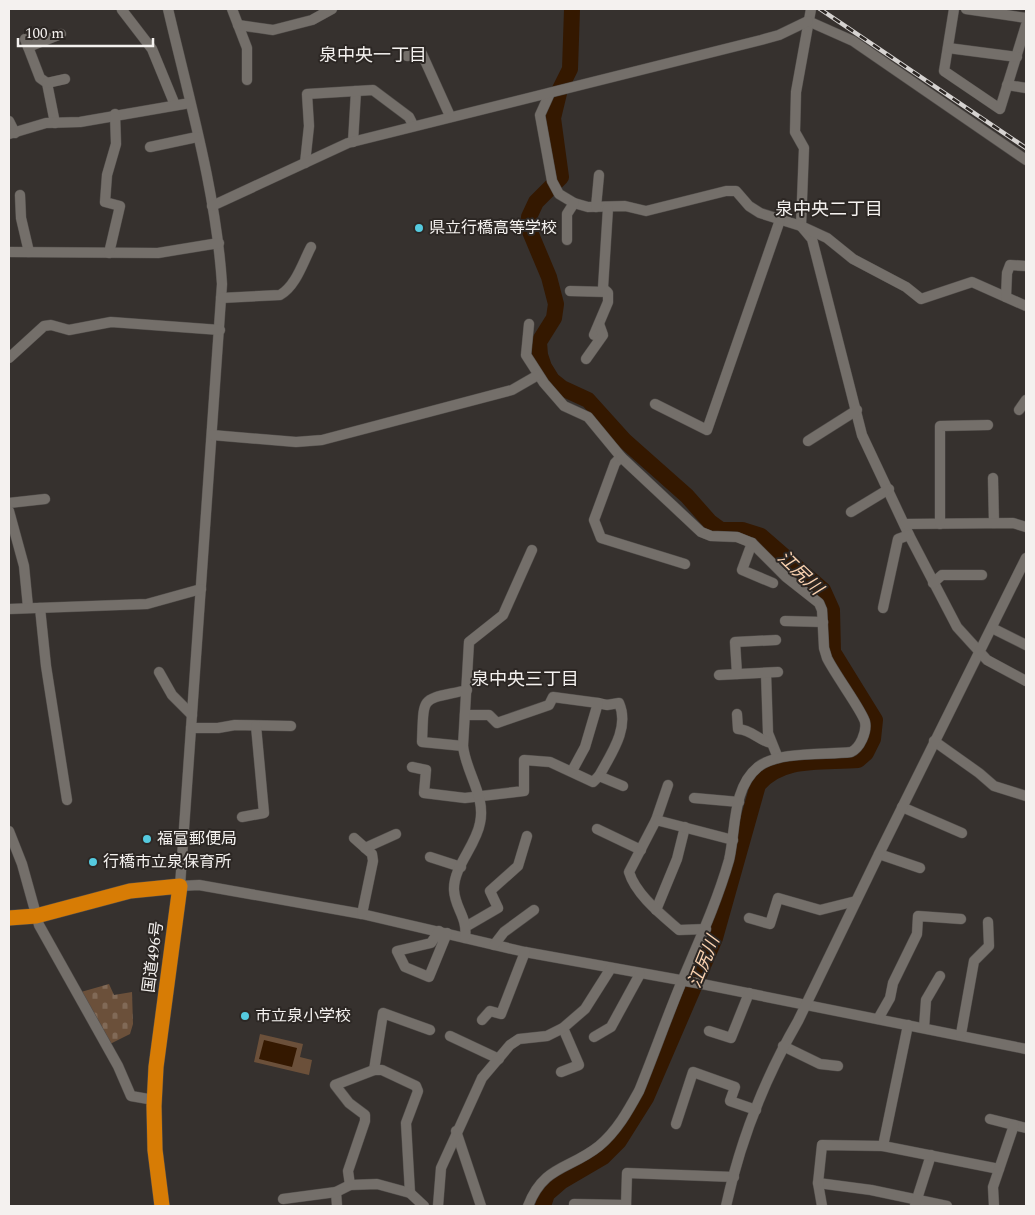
<svg xmlns="http://www.w3.org/2000/svg" width="1035" height="1215" viewBox="0 0 1035 1215" font-family="Spectral,'Noto Sans JP',serif">
<defs>
<pattern id="cemetery-stones" width="16" height="16" patternUnits="userSpaceOnUse" patternTransform="scale(1.25)"><rect width="16" height="16" fill="#6b503a"/><path d="M2 7V4a2 2 0 0 1 4 0v3zM10 15v-3a2 2 0 0 1 4 0v3z" fill="#816a57"/></pattern>
</defs>
<rect width="100%" height="100%" fill="#36312e"/>
<path fill="url(#cemetery-stones)" d="M109 984 114 995 132 992 133 1024 130 1034 110 1044 81 992Z"/>
<path fill="#6b503a" d="M260 1034 303 1044 300 1057 312 1060 309 1075 254 1062Z"/>
<path fill="#341800" d="M264 1040 297 1048 292 1067 259 1059Z"/>
<g fill="none" stroke-linecap="round" stroke-linejoin="round">
<path stroke="#341800" stroke-width="16" d="M543 1206 547 1194 562 1181 603 1157 619 1141 646 1098 715 938 758 785C782 756 824 763 858 760L866 753 873 739 875 720 833 652 832 610 823 590 761 536 742 530H721L710 522 687 496 625 441 588 400 562 388 552 380 544 367 540 355 539 342 554 318 556 304 549 277 528 227 529 217 536 202 561 177 553 118 560 89 570 69 572 9"/>
<g stroke="#514d4a" stroke-width="11">
<g id="minor">
<path d="M123 9 122 10 152 49 175 105"/>
<path d="M168 9C189 99 216 191 222 284L180 886 199 885 362 914 525 952 702 984 1026 1049"/>
<path d="M232 9 247 48V80"/>
<path d="M811 9 796 92 795 132 804 148 801 226 812 239 862 435 909 535 957 627 987 660 1026 681"/>
<path d="M954 9 944 71 1000 109 1026 25"/>
<path d="M966 9 1026 18"/>
<path d="M808 21 853 41 1026 160"/>
<path d="M238 25 273 30 312 20 332 9"/>
<path d="M25 39 40 78 47 83 55 123"/>
<path d="M28 47 61 34"/>
<path d="M948 48 1017 57"/>
<path d="M407 56 422 54 450 116"/>
<path d="M47 83 65 79"/>
<path d="M1007 85 1026 88"/>
<path d="M550 93 540 115 552 181 559 194 574 203 588 207 625 206 646 211 726 191H736L749 206 760 213 801 226 827 238 853 259 906 287 921 299 972 282 1026 306"/>
<path d="M9 121 15 133"/>
<path d="M9 134 46 123 80 122 190 103"/>
<path d="M353 142 356 91"/>
<path d="M150 147 197 137"/>
<path d="M305 163 309 126 307 94 373 90 409 117 413 125"/>
<path d="M20 195 21 218 29 252"/>
<path d="M212 206 348 143 761 40 779 35 808 21"/>
<path d="M596 207 599 175"/>
<path d="M567 240V214L574 203"/>
<path d="M9 252 158 253 219 243"/>
<path d="M109 253 120 206 105 202 107 175 116 144 115 114"/>
<path d="M570 291 607 292"/>
<path d="M1006 297 1007 273 1010 265 1026 266"/>
<path d="M221 298 280 295C296 286 303 262 311 247"/>
<path d="M529 324 526 355 544 383 564 406 588 417 621 457 615 463 594 520 601 538 685 564"/>
<path d="M594 335 608 302V293L603 288 608 208"/>
<path d="M9 358 44 326 51 325 69 330 111 322 220 330"/>
<path d="M586 359 603 335 599 324"/>
<path d="M655 404 707 430 780 220"/>
<path d="M1019 410 1026 400"/>
<path d="M212 435 296 442 322 440 512 390 538 375"/>
<path d="M808 441 857 410"/>
<path d="M993 478 994 523"/>
<path d="M9 503 45 499"/>
<path d="M9 511 24 566 28 607"/>
<path d="M851 512 889 489"/>
<path d="M905 524 1013 523 1026 527"/>
<path d="M940 524V426L988 425"/>
<path d="M752 543 742 570 773 583"/>
<path d="M933 583 942 575H982"/>
<path d="M40 608 46 666 67 800"/>
<path d="M883 608 898 539 909 535"/>
<path d="M9 609 147 604 201 589"/>
<path d="M785 621 823 622"/>
<path d="M992 628 1026 645"/>
<path d="M159 672 172 695 192 715"/>
<path d="M766 673 768 733 778 758"/>
<path d="M737 674 735 642 776 640"/>
<path d="M719 675 778 672"/>
<path d="M598 703 607 705 619 703C630 728 611 754 599 776"/>
<path d="M737 714 738 729C752 730 758 740 771 743"/>
<path d="M465 715H489L497 723 549 705 553 697 598 703 585 747 572 771"/>
<path d="M191 728H218L235 725 291 726"/>
<path d="M934 741 979 773 994 786 1026 796"/>
<path d="M463 746 422 742C424 693 420 701 467 690"/>
<path d="M412 767 426 770 424 793 465 798 524 791V760L550 762 593 782 599 776 623 786"/>
<path d="M694 798 739 802"/>
<path d="M902 807 962 833"/>
<path d="M242 817 264 813 256 726"/>
<path d="M656 820 668 785"/>
<path d="M597 829 641 850"/>
<path d="M9 831 22 864 39 925 118 1066 131 1096 154 1100"/>
<path d="M354 838 372 854 373 861 362 914"/>
<path d="M365 848 396 834"/>
<path d="M879 854 920 868"/>
<path d="M430 857 461 867"/>
<path d="M656 910 677 859 685 827"/>
<path d="M749 918 770 924 778 898 820 910 856 901"/>
<path d="M467 926 498 908 490 891 518 866 527 836"/>
<path d="M706 929 679 930C662 915 636 895 629 872L656 820 733 840"/>
<path d="M439 931 431 943 397 951 405 967 429 977 447 933"/>
<path d="M465 938C468 917 455 909 454 890 453 867 476 846 480 823 486 796 466 773 463 746L469 642 503 615 532 550"/>
<path d="M494 945 504 932 534 910"/>
<path d="M878 1019 890 998 893 983 917 934 918 916 961 919"/>
<path d="M482 1020 490 1011 501 1014 525 952"/>
<path d="M924 1028 926 1000 940 976"/>
<path d="M709 1031 731 1038 749 993"/>
<path d="M961 1034 974 961 989 946 988 922"/>
<path d="M450 1036 499 1059"/>
<path d="M594 1037 611 1027 640 974"/>
<path d="M783 1046 820 1064 838 1066"/>
<path d="M374 1070 383 1013 430 1030"/>
<path d="M561 1072 579 1065 563 1028"/>
<path d="M990 1119 1026 1128"/>
<path d="M676 1124 693 1072 735 1087 730 1101 756 1110"/>
<path d="M456 1131 481 1206"/>
<path d="M883 1146 908 1025"/>
<path d="M818 1183 871 1190 947 1206"/>
<path d="M350 1185 348 1171 365 1121V1115L349 1103 335 1085 374 1070H382L416 1086 418 1091 406 1123 410 1193"/>
<path d="M336 1192 337 1206"/>
<path d="M283 1199 336 1192 350 1185 377 1184 410 1193 424 1206"/>
<path d="M915 1205 931 1155"/>
<path d="M438 1206 441 1168 482 1078 510 1045 519 1039 547 1036 563 1028 585 1009 611 968"/>
<path d="M528 1206C544 1165 569 1170 599 1146 617 1131 628 1111 639 1091 654 1054 667 1017 682 981 699 941 717 902 729 860 736 830 732 788 758 767 778 751 825 755 851 752 860 748 867 732 865 722 863 712 834 673 827 658L824 648 822 610 819 603 786 577 752 543 737 537 711 536 701 532 621 457"/>
<path d="M574 1206V1204L626 1205"/>
<path d="M626 1206 627 1173 734 1177"/>
<path d="M726 1206C740 1142 765 1078 798 1021L879 854 1026 558"/>
<path d="M822 1206 818 1183 822 1145 883 1146 999 1169"/>
<path d="M994 1206 993 1187 1014 1125"/>
</g>
</g>
<g stroke="#514d4a" stroke-width="16">
<path id="highway" d="M9 918 36 916 130 891 180 886 156 1067 154 1106 155 1150 162 1206"/>
</g>
<use href="#minor" stroke="#746f6a" stroke-width="10"/>
<use href="#highway" stroke="#d77c05" stroke-width="15"/>
<g stroke="#d6d3d1" stroke-width="4.5">
<path id="rail" d="M820 9 1026 148"/>
</g>
<use href="#rail" stroke="#2c2724" stroke-width="2.5" stroke-dasharray="8" stroke-linecap="butt"/>
</g>
<g fill="#55cadf" stroke="#2c2724" stroke-width="2">
<circle cx="419" cy="228" r="5"/>
<circle cx="147" cy="839" r="5"/>
<circle cx="93" cy="862" r="5"/>
<circle cx="245" cy="1016" r="5"/>
</g>
<g text-anchor="middle" dominant-baseline="central" stroke-width="4" stroke-linejoin="round" paint-order="stroke">
<g font-size="16" fill="#f4f1ef" stroke="#2c2724" text-anchor="start">
<text x="429" y="228">県立行橋高等学校</text>
<text x="157" y="839">福富郵便局</text>
<text x="103" y="862">行橋市立泉保育所</text>
<text x="255" y="1016">市立泉小学校</text>
</g>
<g font-size="16" fill="#f4f1ef" stroke="#2c2724">
<text transform="translate(153 957) rotate(-83)">国道496号</text>
</g>
<g font-size="18" fill="#f4f1ef" stroke="#2c2724">
<text x="373" y="55">泉中央一丁目</text>
<text x="829" y="209">泉中央二丁目</text>
<text x="525" y="679">泉中央三丁目</text>
</g>
<g font-size="18" font-style="italic" fill="#fad2b0" stroke="#2c2724">
<text transform="translate(800 573) rotate(44)">江尻川</text>
<text transform="translate(704 962) rotate(-68)">江尻川</text>
</g>
</g>
<rect width="1035" height="1215" fill="none" stroke="#f4f1ef" stroke-width="20"/>
<path d="M18 38v8h135v-8" fill="none" stroke="#f4f1ef" stroke-width="2.5"/>
<text x="25" y="38" font-size="15" fill="#f4f1ef" stroke="#2c2724" stroke-width="4" paint-order="stroke">100 m</text>
</svg>
